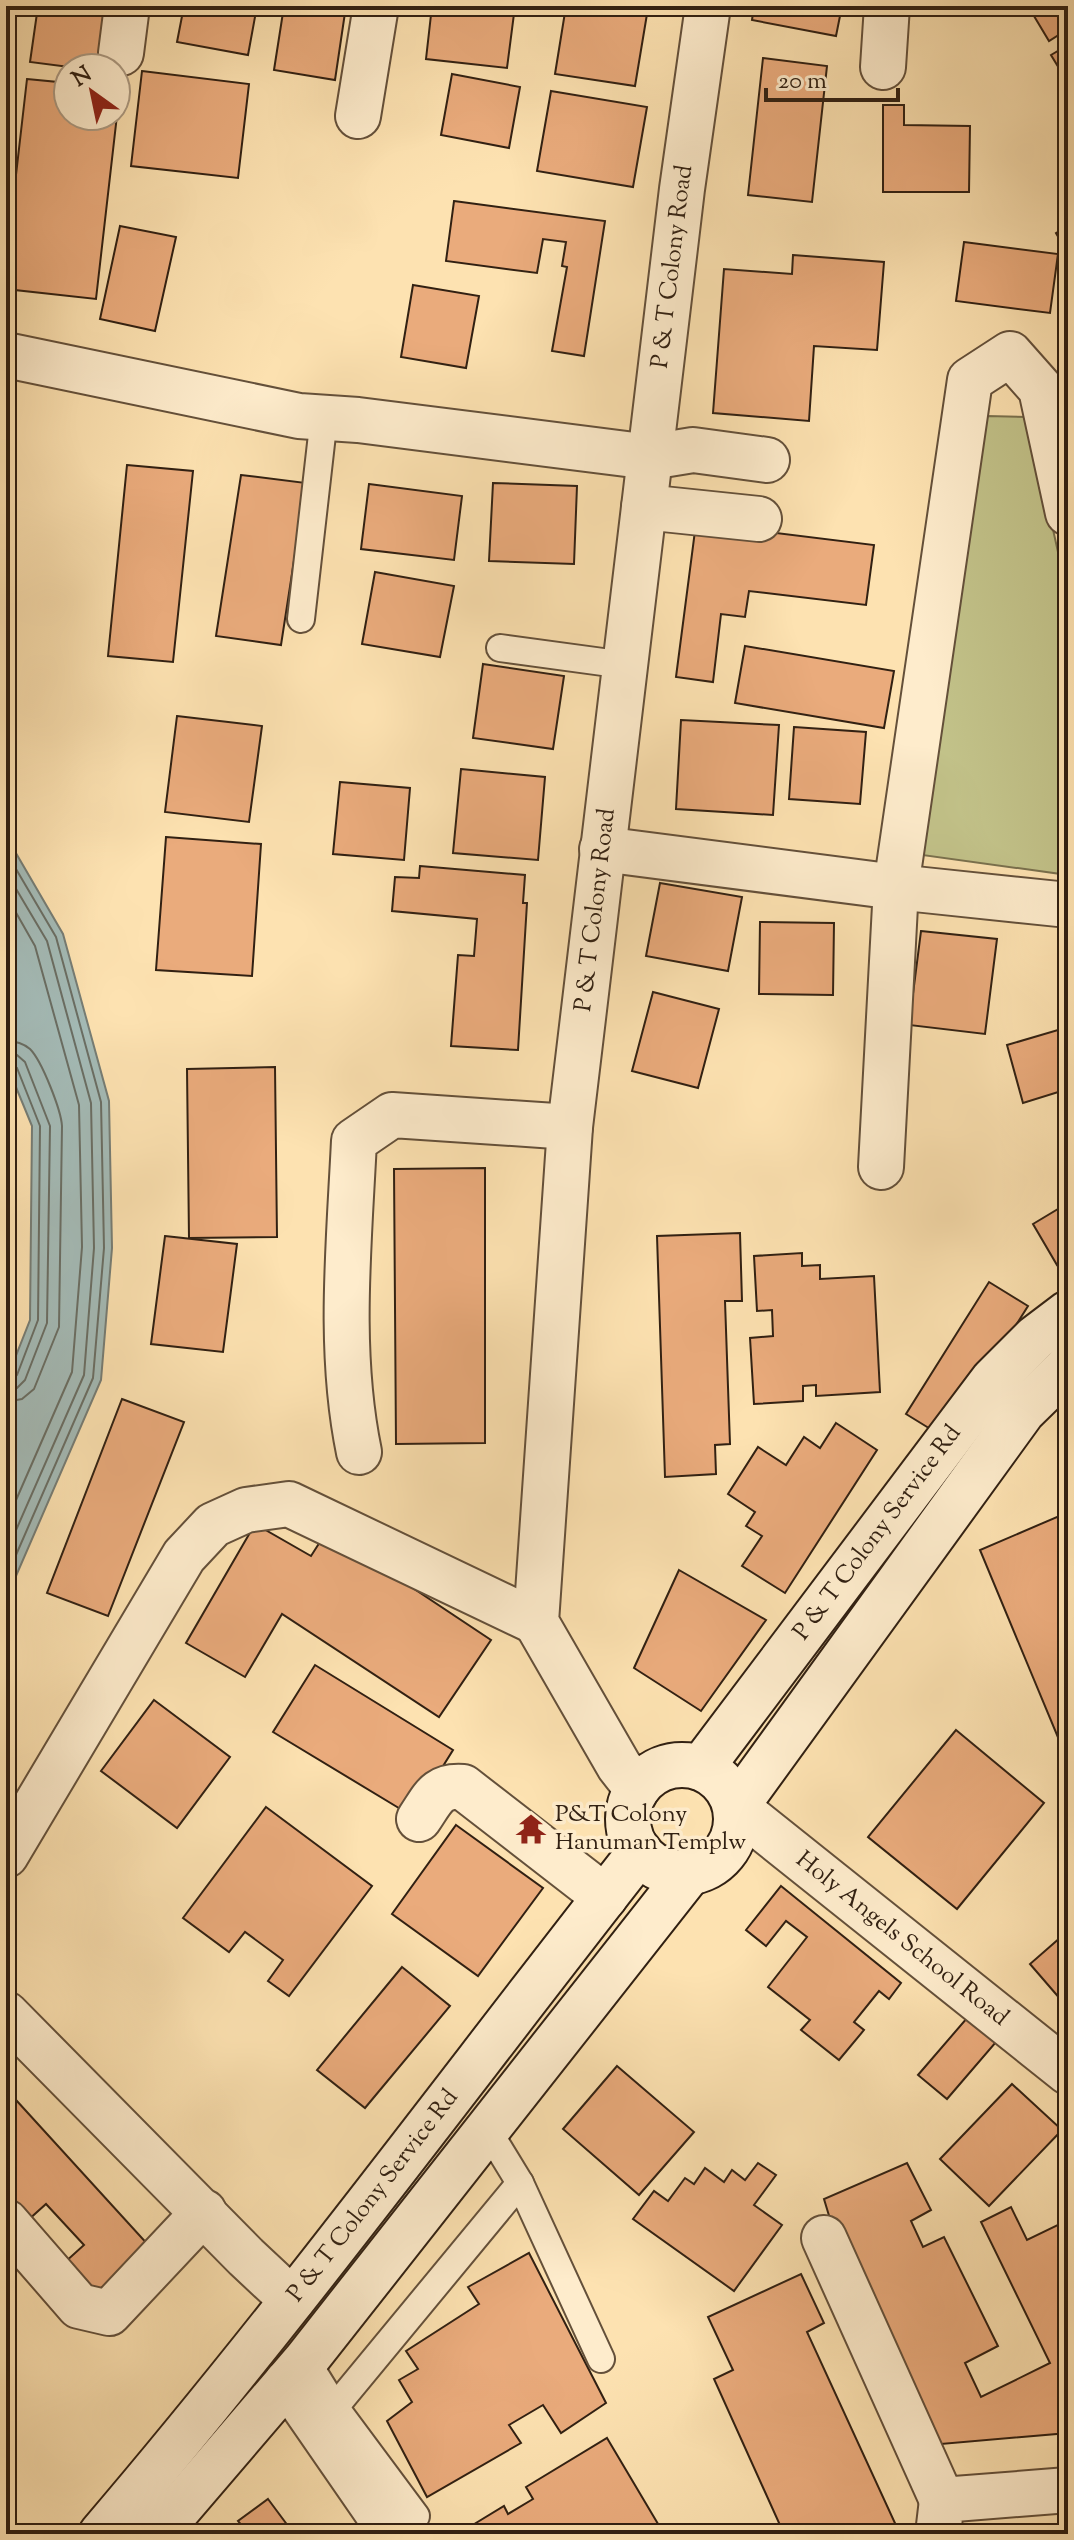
<svg xmlns="http://www.w3.org/2000/svg" width="1074" height="2540" viewBox="0 0 1074 2540" font-family="'Sorts Mill Goudy',serif">
<rect width="100%" height="100%" fill="#fde2b1"/>
<filter id="stains"><feTurbulence type="fractalNoise" baseFrequency=".0025" numOctaves="4"/><feColorMatrix values="0 0 0 0 .2 0 0 0 0 .09 0 0 0 0 .02 0 0 0 .5 -.17"/></filter>
<radialGradient id="worn" r=".72"><stop offset=".6" stop-color="#630" stop-opacity="0"/><stop offset="1" stop-color="#630" stop-opacity=".3"/></radialGradient>
<path fill="#c2c289" stroke="#7a714e" stroke-width="2" d="M987 416 1028 417 1068 597V875L915 854Z"/>
<path fill="#a4bbb7" stroke="#767d75" stroke-width="2" d="M6 836 63 934 109 1101 112 1248 101 1380 6 1599V1381L30 1320 32 1126 6 1063Z"/>
<g fill="none" stroke-linecap="round" stroke-linejoin="round">
<g stroke="#6a6e64" stroke-width="2">
<path d="M6 852 56 937 101 1102 104 1248 93 1378 6 1578"/>
<path d="M6 872 47 941 91 1103 94 1248 84 1375 6 1553"/>
<path d="M6 895 35 946 79 1105 82 1247 72 1372 6 1523"/>
<path d="M6 1041C15 1041 23 1043 30 1049 42 1061 61 1110 62 1126L59 1327 34 1389 22 1399 6 1402"/>
<path d="M6 1053 17 1055 25 1062 50 1126 47 1323 25 1380 17 1388 6 1390"/>
<path d="M6 1063 17 1068 40 1126 38 1320 17 1375 6 1380"/>
</g>
</g>
<g fill="#eaab7c" stroke="#312012" stroke-width="2">
<path d="M38 6H111L102 68H77L30 62Z"/>
<path d="M184 6H257L248 55 177 42Z"/>
<path d="M284 6H346L335 80 274 70Z"/>
<path d="M432 6H515L507 68 426 59Z"/>
<path d="M566 6H589L647 14 635 86 555 74Z"/>
<path d="M754 6H842L836 36 752 20Z"/>
<path d="M1028 6H1068V29L1049 41Z"/>
<path d="M1068 45V83L1051 55Z"/>
<path d="M763 58 827 66 812 202 748 195Z"/>
<path d="M142 71 249 84 238 178 131 166Z"/>
<path d="M452 74 520 87 509 148 441 135Z"/>
<path d="M27 79 68 83V116H116V89H120L96 299 6 289V262Z"/>
<path d="M551 91 647 107 633 187 537 171Z"/>
<path d="M883 105H904V125L970 126 969 192H883Z"/>
<path d="M454 201 605 221 584 356 552 351 567 267 562 266 566 242 543 239 537 273 446 261Z"/>
<path d="M120 226 176 237 155 331 100 319Z"/>
<path d="M1068 226V254L1056 233Z"/>
<path d="M964 242 1058 254 1050 313 956 301Z"/>
<path d="M793 255 884 262 877 350 814 346 809 421 713 413 724 269 792 274Z"/>
<path d="M413 285 479 296 466 368 401 357Z"/>
<path d="M127 465 193 471 173 662 108 656Z"/>
<path d="M241 475 306 483 281 645 216 636Z"/>
<path d="M493 483 577 486 574 564 489 561Z"/>
<path d="M369 484 462 496 454 560 361 549Z"/>
<path d="M696 523 874 545 866 605 749 591 745 617 721 614 713 682 676 677Z"/>
<path d="M375 572 454 586 440 657 362 644Z"/>
<path d="M745 646 894 671 884 728 735 703Z"/>
<path d="M483 664 564 676 553 749 473 738Z"/>
<path d="M177 716 262 726 249 822 165 812Z"/>
<path d="M681 720 779 725 773 815 676 809Z"/>
<path d="M794 727 866 732 860 804 789 799Z"/>
<path d="M461 769 545 777 538 860 453 853Z"/>
<path d="M340 782 410 788 404 860 333 854Z"/>
<path d="M166 837 261 844 252 976 156 970Z"/>
<path d="M420 866 525 875 523 903H527L518 1050 451 1046 458 955 474 956 477 919 392 911 395 877 419 878Z"/>
<path d="M660 883 742 897 728 971 646 956Z"/>
<path d="M760 922 834 923 833 995 759 994Z"/>
<path d="M921 931 997 939 985 1034 909 1025Z"/>
<path d="M653 992 719 1009 698 1088 632 1071Z"/>
<path d="M1068 1027V1089L1023 1103 1007 1045Z"/>
<path d="M275 1067 277 1237 189 1238 187 1069Z"/>
<path d="M485 1168V1443L396 1444 394 1169Z"/>
<path d="M1068 1203V1258L1057 1265 1033 1224Z"/>
<path d="M740 1233 742 1301H725L730 1444 715 1445 716 1474 665 1477 657 1236Z"/>
<path d="M165 1236 237 1244 223 1352 151 1344Z"/>
<path d="M802 1253V1266L820 1265V1279L874 1276 880 1392 816 1396V1385L803 1386V1401L754 1404 750 1338 773 1336 772 1310 757 1311 754 1256Z"/>
<path d="M989 1282 1028 1306 945 1438 906 1414Z"/>
<path d="M122 1399 184 1422 108 1616 47 1593Z"/>
<path d="M836 1423 877 1450 785 1593 742 1566 762 1536 746 1526 755 1512 728 1494 758 1447 786 1465 804 1437 820 1448Z"/>
<path d="M1064 1514 1068 1523V1745L1062 1747 980 1550Z"/>
<path d="M255 1524 311 1556 327 1531 491 1640 439 1717 282 1614 245 1677 186 1643Z"/>
<path d="M679 1570 766 1620 701 1711 634 1668Z"/>
<path d="M315 1665 453 1750 412 1816 273 1732Z"/>
<path d="M154 1700 230 1757 177 1828 101 1771Z"/>
<path d="M956 1730 1044 1803 957 1909 868 1837Z"/>
<path d="M266 1807 372 1886 289 1996 268 1981 283 1960 245 1932 229 1952 183 1918Z"/>
<path d="M456 1825 543 1888 478 1976 392 1914Z"/>
<path d="M781 1886 901 1983 889 1999 879 1991 854 2022 864 2030 839 2060 801 2030 810 2020 768 1987 807 1937 786 1921 766 1946 746 1930Z"/>
<path d="M1061 1937 1068 1946V2008L1030 1964Z"/>
<path d="M402 1967 450 2006 365 2108 317 2070Z"/>
<path d="M980 2003 1008 2028 947 2099 918 2075Z"/>
<path d="M617 2066 694 2132 639 2195 563 2129Z"/>
<path d="M1012 2084 1062 2130 989 2206 940 2159Z"/>
<path d="M6 2089 151 2248 99 2301 64 2263 84 2245 46 2204 27 2221 6 2198Z"/>
<path d="M758 2163 776 2175 754 2205 782 2225 734 2291 633 2219 654 2191 668 2201 685 2178 694 2184 705 2168 724 2182 732 2170 745 2180Z"/>
<path d="M907 2163 931 2210 911 2221 923 2247 944 2237 998 2346 965 2363 981 2397 1050 2363 981 2222 1011 2207 1027 2240 1068 2220V2433L941 2444 833 2229 824 2199Z"/>
<path d="M529 2253 606 2403 561 2433 543 2405 509 2425 521 2443 427 2497 387 2421 412 2402 399 2380 418 2369 406 2351 479 2304 468 2287Z"/>
<path d="M801 2274 824 2323 807 2332 900 2534H784L714 2379 733 2370 708 2317Z"/>
<path d="M607 2438 664 2534H476L471 2526 504 2506 508 2514 533 2499 526 2487Z"/>
<path d="M268 2499 294 2534H244L247 2532 238 2521Z"/>
</g>
<g fill="none" stroke-linecap="round" stroke-linejoin="round">
<g stroke="#64503a" stroke-width="30">
<g id="lane">
<path d="M301 619 324 417"/>
<path d="M500 648 625 665"/>
<path d="M487 2129 520 2183 601 2359"/>
<path d="M306 2360 335 2407 416 2516"/>
<path d="M335 2407 520 2183"/>
</g>
</g>
<g stroke="#64503a" stroke-width="48">
<g id="street">
<path d="M121 53 127 6"/>
<path d="M883 67 887 6"/>
<path d="M358 116 376 6"/>
<path d="M6 355 299 416 358 420 650 457 693 450 767 460"/>
<path d="M644 507 759 519"/>
<path d="M602 849 896 887 1068 905"/>
<path d="M881 1167 896 887 970 380 1010 354 1041 389 1068 513"/>
<path d="M359 1452C338 1351 349 1244 354 1141L392 1115 570 1127"/>
<path id="s1" d="M637 1789 619 1766 536 1622 570 1127 682 189 708 6"/>
<path id="s2" d="M736 1807 1068 2072"/>
<path d="M419 1819C433 1799 436 1785 463 1787L605 1897"/>
<path d="M6 1855 184 1556 213 1525 246 1510 289 1504 536 1622"/>
<path d="M6 2014 246 2257 292 2300"/>
<path d="M6 2222 79 2306 109 2313 204 2212"/>
<path d="M824 2238 942 2500"/>
<path d="M287 2382 392 2534"/>
<path d="M938 2534 942 2500 1068 2490"/>
</g>
</g>
<g stroke="#312012" stroke-width="48">
<g id="secondary">
<circle cx="682" cy="1819" r="54"/>
<path id="s3" d="M701 1768 993 1380 1035 1338 1068 1313"/>
<path d="M736 1807 1023 1411 1068 1367"/>
<path id="s4" d="M101 2534C289 2314 461 2080 640 1852"/>
<path d="M157 2534 306 2360 690 1872"/>
</g>
</g>
<use href="#lane" stroke="#feeccc" stroke-width="26"/>
<use href="#street" stroke="#feeccc" stroke-width="44"/>
<use href="#secondary" stroke="#feeccc" stroke-width="44"/>
</g>
<defs>
<g id="temple-bare" transform="scale(2.4)"><path d="M0-6L5-2H3V0L6.5 2.5H4V6H1.5V3h-3V6H-4V2.5H-6.5L-3 0V-2H-5Z" fill="#8f2418" stroke="#feeccc" stroke-width="2.5" paint-order="stroke"/></g>
</defs>
<g fill-rule="evenodd">
<use href="#temple-bare" x="531" y="1829"/>
</g>
<g text-anchor="middle" dominant-baseline="central" stroke-width="7" stroke-linejoin="round" paint-order="stroke">
<g font-size="24" fill="#312012" stroke="#feeccc">
<text stroke="none"><textPath href="#s1" startOffset="1558">P &amp; T Colony Road</textPath></text>
<text stroke="none"><textPath href="#s1" startOffset="910">P &amp; T Colony Road</textPath></text>
<text stroke="none"><textPath href="#s3" startOffset="294">P &amp; T Colony Service Rd</textPath></text>
<text stroke="none"><textPath href="#s2" startOffset="212">Holy Angels School Road</textPath></text>
<text stroke="none"><textPath href="#s4" startOffset="434">P &amp; T Colony Service Rd</textPath></text>
</g>
<g font-size="24" fill="#312012" stroke="#feeccc" text-anchor="start">
<text x="555" y="1815">P&amp;T Colony<tspan x="555" dy="28">Hanuman Templw</tspan></text>
</g>
</g>
<rect width="1074" height="2540" fill="none" stroke="#fde2b1" stroke-width="32"/>
<rect x="8" y="8" width="1058" height="2524" fill="none" stroke="#312012" stroke-width="4"/>
<rect x="16" y="16" width="1042" height="2508" fill="none" stroke="#312012" stroke-width="2"/>
<g transform="translate(92 92) rotate(327)"><circle r="38" fill="#feeccc" stroke="#ac9a82" stroke-width="2"/>
<path d="M0-6L14 30L0 20L-14 30Z" fill="#8f2418"/>
<text y="-12" font-size="22" font-weight="bold" text-anchor="middle" fill="#312012">N</text>
</g>
<path d="M766 88v12h132v-12" fill="none" stroke="#312012" stroke-width="4"/>
<text x="778" y="88" font-size="24" fill="#312012" stroke="#feeccc" stroke-width="6" paint-order="stroke">20 m</text>
<rect width="100%" height="100%" filter="url(#stains)"/>
<rect width="100%" height="100%" fill="url(#worn)"/>
</svg>
